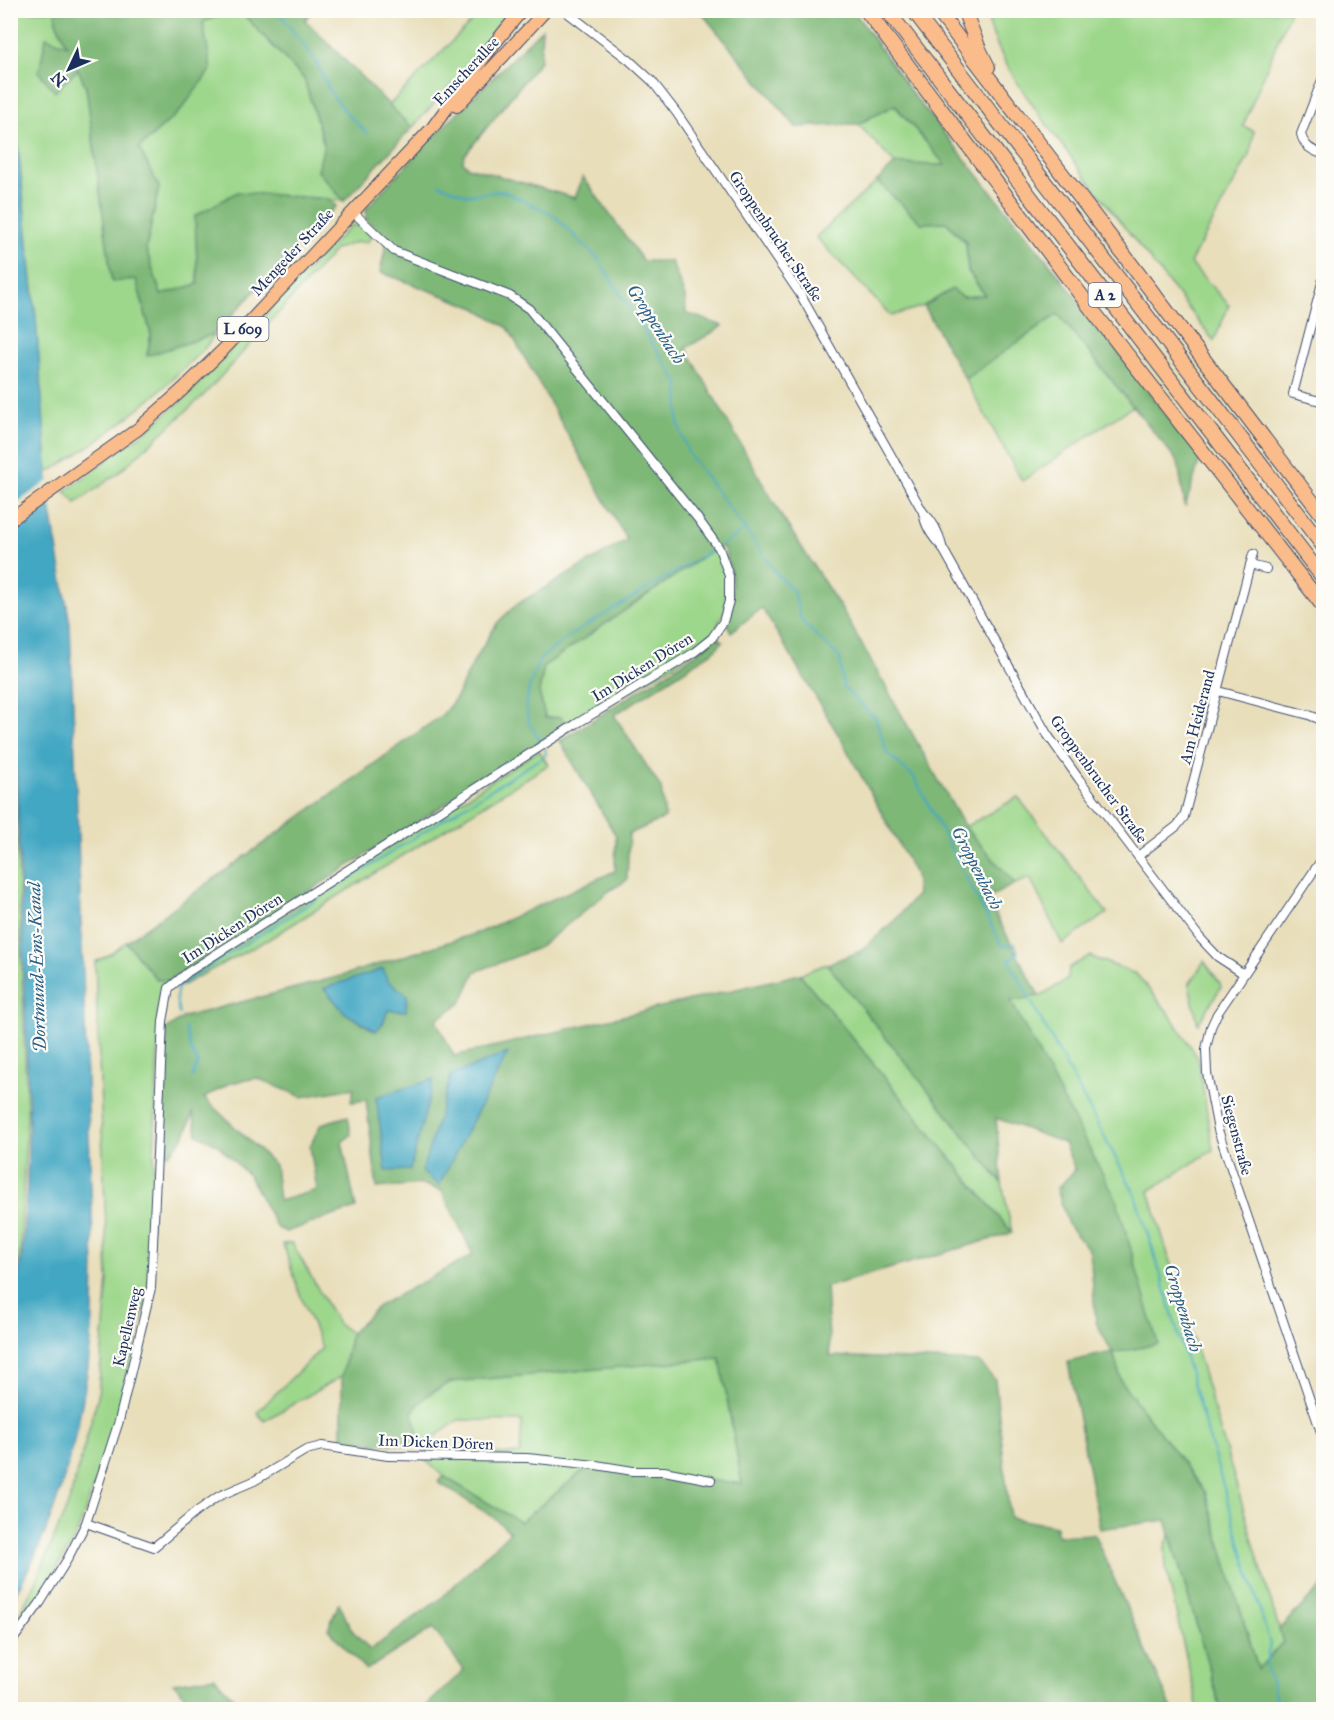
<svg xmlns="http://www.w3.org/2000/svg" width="1334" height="1720" viewBox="0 0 1334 1720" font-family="'IM FELL Great Primer',serif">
<rect width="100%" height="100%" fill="#fdfcf7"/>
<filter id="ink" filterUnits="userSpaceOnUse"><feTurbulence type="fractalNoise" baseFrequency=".0167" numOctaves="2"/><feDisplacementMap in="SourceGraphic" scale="12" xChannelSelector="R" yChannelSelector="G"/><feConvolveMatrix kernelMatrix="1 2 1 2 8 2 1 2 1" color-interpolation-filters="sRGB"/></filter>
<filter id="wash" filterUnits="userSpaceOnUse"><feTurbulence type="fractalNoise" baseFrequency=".008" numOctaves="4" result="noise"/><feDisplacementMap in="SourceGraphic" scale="24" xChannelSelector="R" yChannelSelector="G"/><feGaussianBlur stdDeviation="1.35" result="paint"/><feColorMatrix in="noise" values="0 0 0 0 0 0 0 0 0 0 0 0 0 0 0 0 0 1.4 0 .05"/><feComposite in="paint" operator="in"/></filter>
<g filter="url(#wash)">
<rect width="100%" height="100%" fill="#e8deba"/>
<g fill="#9dd78b" stroke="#5c8374" stroke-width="1.5">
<path d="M10 11H56V21L86 87 112 281 136 279 151 335 147 355 214 334C208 347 197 355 187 365 145 407 98 443 47 473L36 319 11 78Z"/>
<path d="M231 11H240L304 79 324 145 318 171 344 201 299 198 195 216 198 284 161 295 146 249 159 187 139 148 181 110 203 22Z"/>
<path d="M482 11H513L473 63 440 97 412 128 389 105Z"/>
<path d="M986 11H1290L1243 126 1254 131 1250 154 1190 263 1229 305 1214 341C1164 277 1113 214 1065 149 1035 108 996 61 986 11Z"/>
<path d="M894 105 946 165 895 164 858 124Z"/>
<path d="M877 181 921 223 946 222 966 243 968 271 985 296 962 297 952 290 924 306 891 316 816 237Z"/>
<path d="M351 225C359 226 369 228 371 238L367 242H357L336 249 205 394 117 474 76 503 65 491 141 435 186 397Z"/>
<path d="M1058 314 1133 406 1022 481 965 379Z"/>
<path d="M718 548 726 567V607L710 642 566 731 546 720 539 692 544 666 708 553Z"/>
<path d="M10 647 27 1114 20 1254 11 1305Z"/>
<path d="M539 750 548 765 269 939 179 987 177 984Z"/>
<path d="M1018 797 1107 913 1062 944 1030 878 1015 884 965 827Z"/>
<path d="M126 942 157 980H170L164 986 160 997 149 1288 115 1426 81 1523 73 1542 36 1603 13 1635 11 1634V1629L35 1584 69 1502 98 1396 108 1278 95 962 112 953Z"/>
<path d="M1089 956 1136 974 1168 1012 1198 1058 1213 1150 1149 1191 1283 1642 1258 1670 1205 1492 1122 1383 1113 1353 1157 1344 1010 1000 1040 996 1068 979 1069 968Z"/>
<path d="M1204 961 1220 983 1221 987 1198 1024 1189 985Z"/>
<path d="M827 964 1002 1183 1012 1233 800 974Z"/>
<path d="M292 1243 338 1324 351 1333 342 1376 264 1421 257 1412 322 1348 301 1297 283 1244Z"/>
<path d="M720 1358 742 1484 588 1467 520 1523 443 1476 425 1460 424 1452 520 1454 522 1421 459 1420 421 1446 411 1412 427 1395 451 1382Z"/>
<path d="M1170 1535 1221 1709H1198L1166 1568 1165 1546Z"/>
</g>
<g fill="#7eb877" stroke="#4c746a" stroke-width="1.5" fill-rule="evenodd">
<path d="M853 10 914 96 1058 274 1200 459 1185 507 1178 462 1058 314 965 379 924 306 952 289 962 297 985 295 968 271 966 242 946 222 921 223 877 181 895 164 945 165 895 105 858 124 796 127 700 11Z"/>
<path d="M56 11H231L203 22 211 69 181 110 139 148 159 187 146 249 161 295 198 284 195 216 237 192 329 199 336 206 214 334 147 356 151 334 136 279 112 282 86 87 78 69 55 92 39 72 46 37 67 45 56 21Z"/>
<path d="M240 11H312L305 20 412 128 344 201 318 171 324 144 304 79Z"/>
<path d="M542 29 540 61 464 156 463 162 468 167 575 198 583 177 643 261H671L685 297 686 313 723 326 686 348 782 517 844 613 965 827 1015 884 987 898 1039 996 1011 1001 1117 1201 1158 1344 1113 1353 1122 1383 1205 1492 1258 1669 1283 1642 1279 1629 1323 1585V1709H1221L1166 1520 1100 1529 1068 1362 1112 1352 1096 1322 1090 1251 1068 1225 1057 1189 1075 1170 1064 1143 996 1118 1002 1183 827 964 861 951 898 917 917 894 915 874 841 739 762 608 731 632 727 624C734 592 736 576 722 546L708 553 544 666 539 692 545 718 561 717 566 727 170 980H157L126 942 442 715 455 699 475 659 498 622 517 604 627 540 508 328 476 308 380 272 387 241 366 219V209L392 180 458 112Z"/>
<path d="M718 637 723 641 714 651 614 715 661 788 665 818 629 834 627 880 609 891 538 948 475 972 461 1003 436 1020 454 1056 800 974 1012 1233 826 1287 830 1356 979 1362 995 1380 1010 1518 1056 1526 1057 1536 1094 1534 1172 1709H423L464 1670 433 1628 366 1670 328 1629 339 1603 351 1629 370 1650 440 1599 510 1532 493 1517 438 1482 443 1476 520 1522 588 1467 742 1484 720 1358 451 1382 427 1395 412 1412 421 1446 342 1442V1376L351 1333 378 1306 473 1255 442 1191 422 1184 377 1188 366 1100 351 1102 354 1088 302 1097 257 1078 230 1083 204 1098 275 1165 279 1201 317 1190 310 1146 321 1124 348 1116 351 1135 342 1142 356 1208 286 1232 277 1228 249 1176 217 1144 197 1134 193 1112C188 1131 184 1140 168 1154L160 1153 166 1030 184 1017 341 976 480 932 615 871 616 836 560 741 695 655ZM383 969 387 980 407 995 406 1011 388 1010 383 1023 375 1031 345 1013 324 989Z"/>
<path d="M214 1677 245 1709H199L173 1683Z"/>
</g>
<g fill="#43a7c3" stroke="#2f6b90" stroke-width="1.5">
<path d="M10 78 36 319 50 505 70 624 94 1267C93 1288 94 1310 92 1331 84 1422 58 1523 11 1601L10 1324 22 1255 27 1185 29 1114 10 593Z"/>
<path d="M383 969 387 980 407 995 406 1011 388 1010 383 1023 376 1031 345 1013 324 988Z"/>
<path d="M508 1053 439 1185 422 1172 451 1075Z"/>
<path d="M434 1079 410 1170 386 1171 376 1097Z"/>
</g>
<path fill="#e8deba" d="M51 479 53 501 10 531 11 507Z"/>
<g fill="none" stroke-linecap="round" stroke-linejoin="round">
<g stroke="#43a7c3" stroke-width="2">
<path d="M277 10 315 60 331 93 348 115 368 134"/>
<path d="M439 184 467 195 503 191 552 214 597 258 679 384 678 423 688 453 759 548 775 572 793 591 802 622 840 658 843 687 876 719 887 753 914 777 1002 946 1015 944 1018 953 1009 960 1134 1192 1156 1259 1270 1644 1266 1665 1279 1710"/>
<path d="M721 546 745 529"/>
<path d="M541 742 528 721 526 705 530 684 540 659 569 636 700 557 716 550"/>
<path d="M179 1014 176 998 178 986 546 755 545 748"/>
<path d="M185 1028 192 1053 198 1063 192 1077"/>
</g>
</g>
</g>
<g filter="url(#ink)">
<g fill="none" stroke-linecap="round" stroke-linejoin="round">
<g stroke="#3a496c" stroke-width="10">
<g id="street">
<path d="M564 10 629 60 652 81 676 112 800 294 923 512C925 527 932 537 942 547L1047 734 1079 779 1200 938 1218 957 1244 974"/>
<path d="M1324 75 1301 134C1304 147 1312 150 1324 155"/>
<path d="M1324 275 1293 394 1324 402"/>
<path d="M923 512C934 522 939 532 942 546"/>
<path d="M1250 565 1266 569"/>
<path d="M1218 691 1309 715 1324 721"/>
<path d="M1138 856 1177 826 1184 817 1253 554"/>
<path d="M1324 856 1217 1014 1211 1027 1206 1049 1207 1073 1218 1130 1324 1441"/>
<path d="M86 1523 154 1547 196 1512 219 1496 254 1481 306 1450 322 1446 388 1456 527 1458 596 1465 633 1471H664L711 1480"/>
<path d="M10 1644 40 1603 67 1560 86 1523 119 1421 151 1288 163 1021 169 988 188 972 576 724 692 654 712 638 723 622 729 601V576L719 548 698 519 529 309 510 296 394 251 353 212"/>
</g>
</g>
<g stroke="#3a496c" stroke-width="14">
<g id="primary">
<path d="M457 106 546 10"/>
<path d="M10 520 138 429 182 390 224 349 433 127 490 49 522 10"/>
</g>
</g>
<g stroke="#3a496c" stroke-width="16">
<g id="highway">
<path d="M866 10 1093 311 1324 607"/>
<path d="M887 10 1324 579"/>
<path d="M913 10 1324 547"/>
<path d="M937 10 1324 517"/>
<path d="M964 10 979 49 988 67"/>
</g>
</g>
<use href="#street" stroke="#fff" stroke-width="8"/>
<use href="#primary" stroke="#fabc8b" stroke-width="12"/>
<use href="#highway" stroke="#fabc8b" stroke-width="14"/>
</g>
</g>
<g text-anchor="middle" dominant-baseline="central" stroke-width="4.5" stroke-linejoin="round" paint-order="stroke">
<g fill="#fdfcf7" stroke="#5f6c8c" stroke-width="1.5">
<rect x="1088.5" y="283" width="33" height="24" rx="4.5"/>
<rect x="217.5" y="317" width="51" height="24" rx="4.5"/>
</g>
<g font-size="15" font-weight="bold" fill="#1b2f5e">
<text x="1105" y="295">A 2</text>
<text x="243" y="329">L 609</text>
</g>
<g font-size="16" fill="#1b2f5e" stroke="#fdfcf7">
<text transform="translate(466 71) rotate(-47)">Emscherallee</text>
<text transform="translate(776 236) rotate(56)">Groppenbrucher Straße</text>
<text transform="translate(292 252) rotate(-47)">Mengeder Straße</text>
<text transform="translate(642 667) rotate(-32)">Im Dicken Dören</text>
<text transform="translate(1197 717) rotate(-75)">Am Heiderand</text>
<text transform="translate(1099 779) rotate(54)">Groppenbrucher Straße</text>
<text transform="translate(232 928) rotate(-33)">Im Dicken Dören</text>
<text transform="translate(1237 1135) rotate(75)">Siegenstraße</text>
<text transform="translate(127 1327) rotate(-77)">Kapellenweg</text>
<text transform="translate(436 1442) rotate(2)">Im Dicken Dören</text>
</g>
<g font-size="18" font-style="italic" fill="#2b5f86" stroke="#fdfcf7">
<text transform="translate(656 324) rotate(57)">Groppenbach</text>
<text transform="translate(977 868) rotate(63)">Groppenbach</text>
<text transform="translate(37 967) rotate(-92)">Dortmund-Ems-Kanal</text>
<text transform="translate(1183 1308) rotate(73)">Groppenbach</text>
</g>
</g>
<rect width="1334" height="1720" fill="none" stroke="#fdfcf7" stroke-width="36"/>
<g transform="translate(69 69) rotate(226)" stroke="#fdfcf7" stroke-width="4.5" paint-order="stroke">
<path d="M0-4.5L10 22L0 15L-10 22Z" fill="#1b2f5e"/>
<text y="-9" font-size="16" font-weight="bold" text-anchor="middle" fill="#1b2f5e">N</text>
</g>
</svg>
